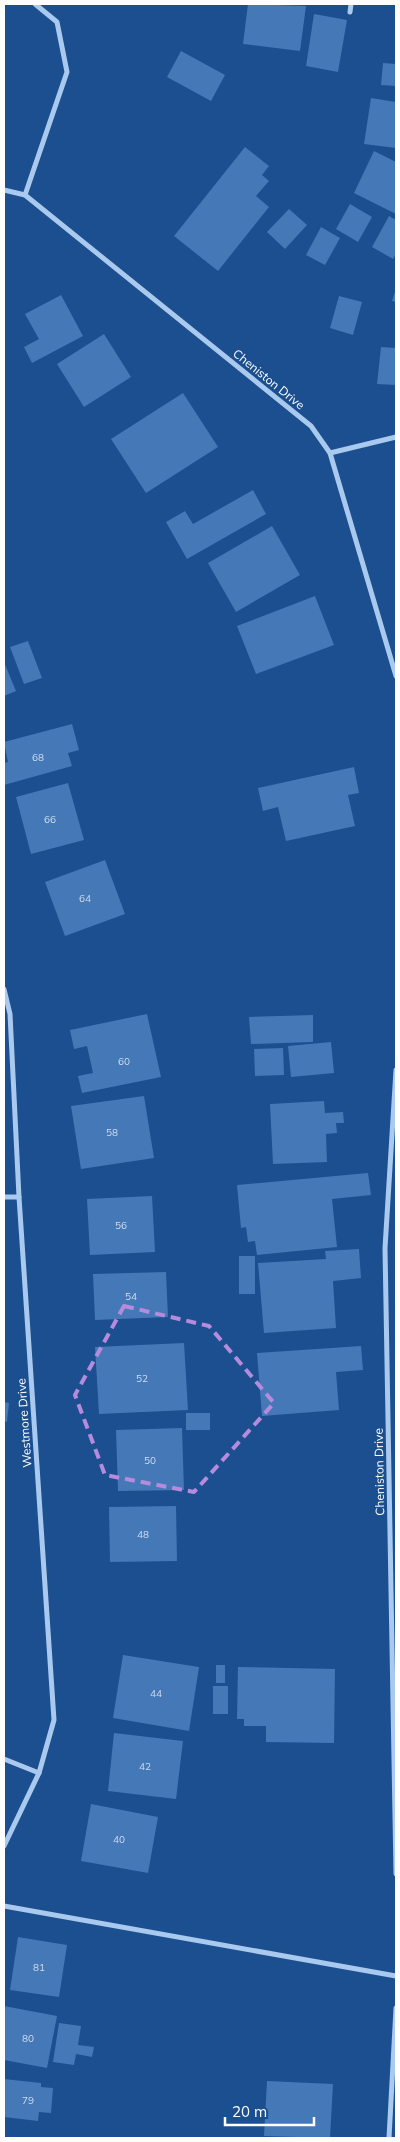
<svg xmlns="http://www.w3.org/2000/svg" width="400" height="2142" viewBox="0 0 400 2142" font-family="Mulish,sans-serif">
<rect width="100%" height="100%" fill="#1b4f8f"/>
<g fill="#4478b7">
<path d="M248 4 306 6 300 51 243 44Z"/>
<path d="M314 14 347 20 338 72 306 66Z"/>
<path d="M181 51 225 75 211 101 167 77Z"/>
<path d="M383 63 396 64V86L381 85Z"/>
<path d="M371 98 396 102V148L364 144Z"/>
<path d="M245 147 269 166 262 175 269 181 256 196 269 207 218 271 174 236Z"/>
<path d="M374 151 396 162V214L354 193Z"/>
<path d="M350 204 372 217 358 242 336 229Z"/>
<path d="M289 209 307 225 285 249 267 232Z"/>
<path d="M389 216 396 220V254L393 259 372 247Z"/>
<path d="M321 227 340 238 325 265 306 255Z"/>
<path d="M396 289V302L392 301Z"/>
<path d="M61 295 83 336 32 363 24 347 39 339 25 314Z"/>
<path d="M339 296 362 302 353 335 330 328Z"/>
<path d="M104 334 131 377 84 407 57 364Z"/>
<path d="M381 347 396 348V385L377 384Z"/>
<path d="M183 393 218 447 146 493 111 439Z"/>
<path d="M253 490 266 514 187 559 166 522 185 511 193 524Z"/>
<path d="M272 526 300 575 236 612 208 563Z"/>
<path d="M315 596 334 645 256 674 237 626Z"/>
<path d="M28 641 42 678 24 684 10 647Z"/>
<path d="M4 662 16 691 4 696Z"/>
<path d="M72 724 79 750 68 753 72 766 4 785V763L8 762 4 742Z"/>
<path d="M354 767 359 793 348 795 355 826 286 841 278 807 263 811 258 788Z"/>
<path d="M68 783 84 840 31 854 16 797Z"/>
<path d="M105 860 125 914 65 936 45 882Z"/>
<path d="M147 1014 161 1077 82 1093 78 1076 93 1073 87 1046 74 1049 70 1030Z"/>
<path d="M313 1015V1042L251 1044 249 1017Z"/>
<path d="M331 1042 334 1073 291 1077 288 1046Z"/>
<path d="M283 1048 284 1075 255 1076 254 1049Z"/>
<path d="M144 1096 154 1158 81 1169 71 1106Z"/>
<path d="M324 1101 325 1113 343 1112 344 1123H336L337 1133 326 1134 327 1162 273 1164 270 1104Z"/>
<path d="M368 1173 371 1195 332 1199 337 1247 257 1255 255 1241 248 1242 246 1227 241 1228 237 1185Z"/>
<path d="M152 1196 155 1252 90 1255 87 1199Z"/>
<path d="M359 1249 361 1278 333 1281 336 1328 264 1333 258 1263 326 1259 325 1251Z"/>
<rect x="239" y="1256" width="16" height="38"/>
<path d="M166 1272 168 1317 95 1320 93 1274Z"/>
<path d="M184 1343 188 1410 99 1414 95 1347Z"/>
<path d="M361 1346 363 1370 336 1372 339 1410 262 1416 257 1353Z"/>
<path d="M4 1402 9 1403 7 1422 4 1421Z"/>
<rect x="186" y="1413" width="24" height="17"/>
<path d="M182 1428 184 1490 118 1491 116 1430Z"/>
<path d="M176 1506 177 1561 110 1562 109 1507Z"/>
<path d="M123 1655 199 1667 189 1731 113 1718Z"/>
<rect x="216" y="1665" width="9" height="18"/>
<path d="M238 1667 335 1669 334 1743 266 1742V1726H244V1719H237Z"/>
<rect x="213" y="1686" width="15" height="28"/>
<path d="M114 1733 183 1741 176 1799 108 1791Z"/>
<path d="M91 1804 158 1817 148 1873 81 1861Z"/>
<path d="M18 1937 67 1945 59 1997 10 1990Z"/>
<path d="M4 2006 57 2016 47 2068 4 2060Z"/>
<path d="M59 2023 81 2026 78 2045 94 2047 92 2057 76 2054 74 2065 53 2062Z"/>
<path d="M4 2079 41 2083V2087L53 2088 51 2113 39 2112 38 2121 4 2117Z"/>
<path d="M267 2081 333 2084 330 2138 264 2136Z"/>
</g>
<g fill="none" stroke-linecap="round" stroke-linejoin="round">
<g stroke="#a9c9ee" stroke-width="5">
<path d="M350 12 351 4"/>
<path d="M4 190 25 195 311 426 330 453 396 676"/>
<path d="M25 195 67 72 57 22 35 4"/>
<path d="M330 453 396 437"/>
<path d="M4 989 10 1014 19 1197 54 1720 39 1773 4 1846"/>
<path d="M396 1070 385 1248 396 1874"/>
<path d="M4 1197H19"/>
<path d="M4 1759 39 1773"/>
<path d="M4 1906 396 1976"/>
<path d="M389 2138 396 2008"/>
</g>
</g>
<path fill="none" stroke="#b68bdc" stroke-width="4" stroke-dasharray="10 6" stroke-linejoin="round" d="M124 1306 209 1326 274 1403 194 1492 105 1475 75 1395Z"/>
<g text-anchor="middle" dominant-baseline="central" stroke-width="4" stroke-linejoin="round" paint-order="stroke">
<g font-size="10" fill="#d0dded">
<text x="38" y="757">68</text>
<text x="50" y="819">66</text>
<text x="85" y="898">64</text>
<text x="124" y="1061">60</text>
<text x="112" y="1132">58</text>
<text x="121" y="1225">56</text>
<text x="131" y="1296">54</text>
<text x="142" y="1378">52</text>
<text x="150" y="1460">50</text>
<text x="143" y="1534">48</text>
<text x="156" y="1693">44</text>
<text x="145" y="1766">42</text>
<text x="119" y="1839">40</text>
<text x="39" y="1967">81</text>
<text x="28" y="2038">80</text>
<text x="28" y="2100">79</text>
</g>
<g font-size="12" fill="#fff" stroke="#1b4f8f">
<text transform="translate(269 379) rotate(39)">Cheniston Drive</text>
<text transform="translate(24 1423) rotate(-94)">Westmore Drive</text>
<text transform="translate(379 1472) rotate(-91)">Cheniston Drive</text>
</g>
</g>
<rect width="400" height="2142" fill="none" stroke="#ffffff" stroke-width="10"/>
<path d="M225 2117v8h89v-8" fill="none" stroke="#ffffff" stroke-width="2.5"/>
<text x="232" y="2117" font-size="15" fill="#ffffff" stroke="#1b4f8f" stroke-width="4" paint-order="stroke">20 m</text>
</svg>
